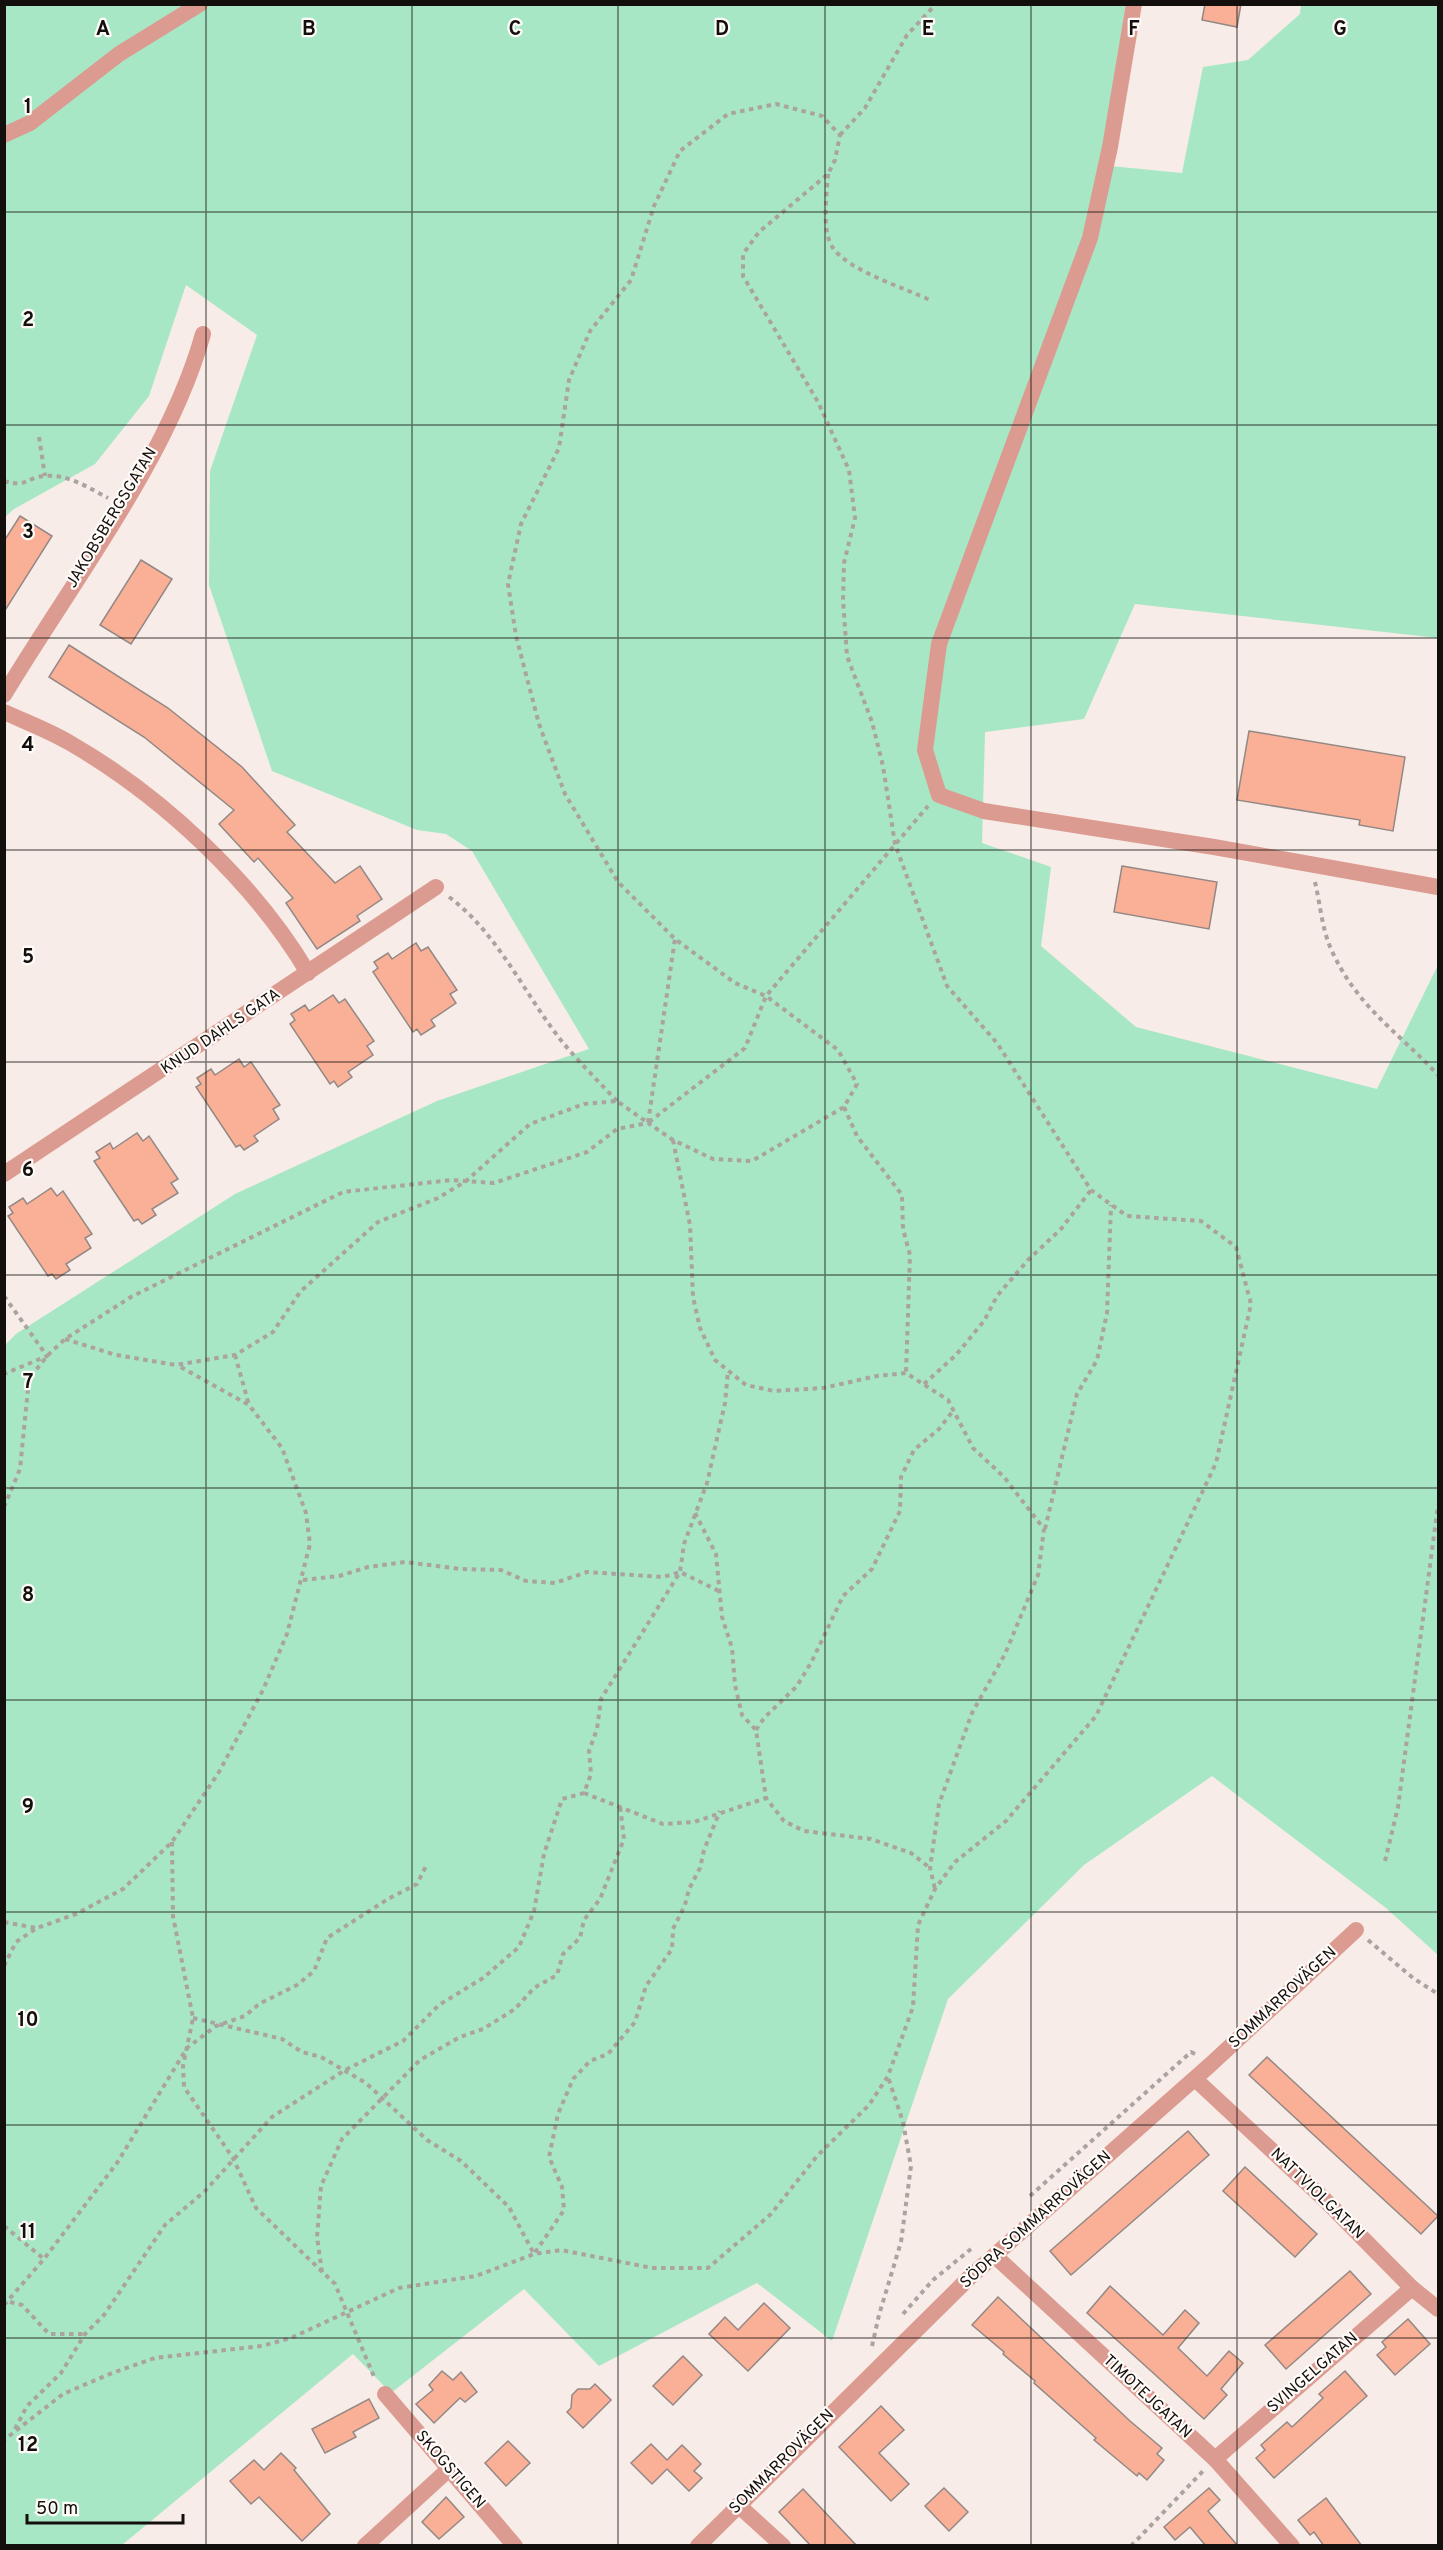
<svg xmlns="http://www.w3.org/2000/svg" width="1443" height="2550" viewBox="0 0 1443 2550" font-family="Overpass,sans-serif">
<rect width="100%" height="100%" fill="#f7ece7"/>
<path fill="#a8e7c5" d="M5 5H1126L1100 165 1182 173 1203 67 1248 60 1300 14 1301 5H1438V638L1135 604 1084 719 985 732 982 843 1051 867 1041 946 1136 1027 1377 1089 1438 965V1955L1386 1908 1212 1776 1084 1865 948 1999 832 2341 757 2283 599 2366 524 2289 391 2393 353 2354 122 2545H5V1345L16 1334 235 1194 437 1101 589 1049 472 851 446 834 417 830 272 771 209 585 210 471 257 335 186 285 149 396 95 464 14 509 5 517Z"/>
<g fill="#fab096" stroke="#938885" stroke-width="1.5">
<path d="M1205 4H1241L1237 27 1202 20Z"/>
<path d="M20 516 52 536 4 612V541Z"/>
<path d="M141 560 172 579 131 644 100 625Z"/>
<path d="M69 645 168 708 242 767 295 825 287 832 335 883 360 866 382 899 357 916 360 921 317 949 286 903 293 898 258 858 254 862 219 824 234 810 144 737 49 677Z"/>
<path d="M1249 731 1405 757 1393 831 1359 825 1360 820 1237 800Z"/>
<path d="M1122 866 1217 882 1209 929 1114 912Z"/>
<path d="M416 943 421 951 428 947 457 990 450 994 456 1003 431 1020 435 1026 421 1035 417 1029 413 1032 373 972 378 968 374 962 388 953 392 959Z"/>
<path d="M333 995 339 1003 345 999 374 1041 367 1046 373 1055 348 1072 352 1077 338 1087 334 1081 330 1084 290 1024 295 1020 291 1014 305 1005 309 1011Z"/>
<path d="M239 1059 244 1067 251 1062 280 1105 273 1109 279 1119 254 1136 258 1141 244 1150 240 1145 236 1147 196 1087 201 1084 197 1078 211 1069 215 1075Z"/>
<path d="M137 1133 143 1141 149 1136 178 1179 171 1183 178 1193 152 1209 156 1215 142 1224 138 1219 134 1221 94 1161 100 1158 96 1152 110 1143 113 1149Z"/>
<path d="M51 1188 57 1196 63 1191 92 1234 85 1238 91 1248 66 1264 70 1270 56 1279 52 1274 48 1276 8 1216 13 1213 9 1207 23 1198 27 1204Z"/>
<path d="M1267 2057 1438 2216 1421 2234 1249 2075Z"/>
<path d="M1188 2131 1209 2155 1071 2275 1050 2251Z"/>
<path d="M1245 2167 1317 2234 1295 2257 1223 2191Z"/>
<path d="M1350 2271 1371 2294 1286 2369 1265 2345Z"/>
<path d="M1110 2286 1163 2335 1185 2310 1199 2323 1178 2348 1207 2376 1229 2351 1243 2363 1221 2389 1227 2395 1204 2419 1087 2313Z"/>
<path d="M998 2297 1130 2421 1162 2448 1157 2454 1164 2460 1147 2480 1139 2473 1137 2476 1094 2440 1096 2438 1034 2383 1035 2381 1003 2354 1004 2352 972 2325Z"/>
<path d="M764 2303 790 2328 748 2371 709 2334 725 2317 738 2330Z"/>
<path d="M1408 2319 1430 2344 1395 2375 1377 2355 1386 2347 1382 2342Z"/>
<path d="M683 2356 702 2375 673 2405 653 2386Z"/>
<path d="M442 2371 453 2380 461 2372 477 2392 465 2402 460 2398 434 2423 416 2404 433 2390 429 2385Z"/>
<path d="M1345 2371 1367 2396 1274 2478 1256 2458 1265 2450 1261 2445 1287 2422 1292 2427 1323 2398 1319 2394Z"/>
<path d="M595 2384 611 2400 583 2428 567 2412 571 2408 572 2395 578 2389H590Z"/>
<path d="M369 2399 379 2418 353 2432 356 2437 325 2453 312 2429Z"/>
<path d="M881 2406 904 2430 879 2453 909 2484 891 2501 839 2447Z"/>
<path d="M508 2441 530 2463 506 2486 485 2463Z"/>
<path d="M651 2444 667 2460 682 2445 701 2464 694 2471 702 2478 689 2491 667 2469 652 2484 631 2463Z"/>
<path d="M281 2453 296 2468 294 2470 330 2514 302 2541 259 2497 251 2504 230 2481 254 2460 264 2470Z"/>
<path d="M944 2488 968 2512 949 2531 925 2506Z"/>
<path d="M1209 2488 1220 2500 1208 2511 1238 2546H1206L1190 2527 1175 2540 1164 2527Z"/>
<path d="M803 2489 857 2546H811L779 2512Z"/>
<path d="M446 2497 464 2517 439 2539 422 2522Z"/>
<path d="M1326 2498 1362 2546H1324L1314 2532 1310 2535 1298 2520Z"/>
</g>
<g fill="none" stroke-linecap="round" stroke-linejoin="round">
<g stroke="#aba39f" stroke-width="4" stroke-dasharray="4.5 4.5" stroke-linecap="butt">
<path d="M840 135 865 108 907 35 936 4"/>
<path d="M828 174C827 194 821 231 833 248 849 271 905 288 932 301"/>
<path d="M39 437 45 476"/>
<path d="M4 481C28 488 26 477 45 476 68 474 89 488 108 498"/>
<path d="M1315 882C1320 903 1322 929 1331 949 1357 1007 1397 1031 1438 1075"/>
<path d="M449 897C499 934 525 996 564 1044 581 1064 599 1082 617 1101"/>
<path d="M844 1107 857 1136 902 1195 903 1229 910 1255 906 1373"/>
<path d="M649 1122 745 1048 766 996 928 806"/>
<path d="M673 1140 690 1225 693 1297 700 1328 715 1360 746 1385 774 1391 823 1388 877 1376 906 1373 948 1400 973 1448 1004 1477 1044 1529 1038 1575 1005 1654 972 1713 939 1804 930 1868 935 1889"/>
<path d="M4 1296 47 1356 4 1374"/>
<path d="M65 1339 116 1355 176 1365 235 1355 273 1332 300 1292 378 1222 438 1198 466 1181 530 1124 584 1104 617 1101 648 1123 675 939"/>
<path d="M235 1355 249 1405"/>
<path d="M924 1384 956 1355 984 1321 997 1296 1028 1260 1061 1229 1091 1190"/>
<path d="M4 1507 20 1469 29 1379 47 1356 65 1339 131 1297 343 1192 451 1180 494 1183 587 1152 617 1129 648 1123 673 1140 713 1159 752 1161 844 1107 857 1084 838 1050 766 996 735 983 675 939 618 882 565 794 539 724 516 636 508 584 521 524 559 448 569 380 590 331 631 280 654 206 680 151 728 114 776 104 822 116 840 135 835 160 828 174 759 232 743 254V276L818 402 849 470 855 518 844 563 843 600 847 656 872 722 883 766 895 844 947 986 997 1043 1091 1190 1127 1216 1201 1221 1236 1247 1251 1304 1216 1463 1096 1716 1006 1821 955 1862 935 1889 918 1925 913 2007 888 2076 869 2105 817 2156 771 2214 708 2268H652L561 2250 534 2254 476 2276 399 2288 291 2338 262 2346 155 2358 112 2373 63 2394 4 2440"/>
<path d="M695 1513 716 1554 722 1617 732 1648 735 1685 742 1715 756 1730 766 1798 784 1821 804 1831 871 1839 911 1853 930 1868"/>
<path d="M1045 1529 1077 1394 1097 1360 1107 1313 1111 1205"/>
<path d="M303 1580 339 1576 368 1567 405 1562 461 1569 501 1570 526 1581 555 1583 587 1572 663 1577 680 1572 721 1592"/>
<path d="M756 1730 764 1718 797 1686 812 1661 843 1596 872 1569 900 1511 901 1477 914 1450 939 1429 953 1411"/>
<path d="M584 1793 663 1824 694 1822 766 1798"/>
<path d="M172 1842 173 1916 193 2018 183 2066 184 2087 233 2158 256 2208 335 2284 375 2379"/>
<path d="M1385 1861 1398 1807 1438 1505"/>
<path d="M4 1922 36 1928"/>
<path d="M1368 1940 1413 1978 1438 1994"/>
<path d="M4 1966 16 1942 37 1928 76 1914 123 1889 172 1842 219 1772 263 1690 287 1634 310 1544 306 1513 282 1448 249 1405 177 1365"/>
<path d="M193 2018 282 2039 302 2052 321 2057 366 2083 427 2140 461 2161 509 2207 534 2254 564 2210 562 2187 549 2157 558 2114 573 2079 590 2061 608 2054 635 2022 646 1986 672 1949 673 1929 685 1905 689 1889 700 1868 704 1850 720 1811"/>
<path d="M1030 2196 1191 2052 1195 2054"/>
<path d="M4 2226 44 2259"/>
<path d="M322 2272 317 2237 321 2186 342 2139 420 2060 460 2037 483 2029 515 2009 534 1988 557 1975 563 1954 580 1938 584 1920 600 1899 624 1839 620 1806"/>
<path d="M10 2302 22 2305 49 2334H85"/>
<path d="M4 2305 44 2259 117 2163 187 2048 216 2026 245 2016 259 2004 297 1985 314 1971 327 1938 388 1899 417 1884 426 1866"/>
<path d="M903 2314 933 2280 971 2249"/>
<path d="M872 2346 879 2315 901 2242 911 2166 903 2122 888 2077"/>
<path d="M15 2429 27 2406 61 2373 85 2334 104 2315 165 2225 205 2191 272 2117 345 2070 403 2041 439 2005 483 1978 519 1947 534 1911 544 1854 562 1799 584 1793 591 1774 589 1751 597 1729 601 1699 680 1572 684 1544 707 1483 725 1403 728 1371"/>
<path d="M1131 2546 1204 2470"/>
</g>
<g stroke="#dc9b91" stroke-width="16">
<path d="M1134 4 1110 147 1090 238 939 644 925 750 939 795 984 811 1214 847 1438 887"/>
<path d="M4 135 30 123 119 54 200 4"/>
<path d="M4 695C71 583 168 459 203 334"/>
<path d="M4 712C26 722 50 731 70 743 162 796 254 882 308 973"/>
<path d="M4 1174 436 887"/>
<path d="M1195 2079 1324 2199 1412 2288 1438 2309"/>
<path d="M995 2256 1215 2459 1292 2546"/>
<path d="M385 2394 515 2546"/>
<path d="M1215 2459 1412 2288"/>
<path d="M738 2505 783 2546"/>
<path d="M365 2546 449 2469"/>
<path d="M698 2546 970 2277 1210 2065 1356 1930"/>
</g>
</g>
<path fill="none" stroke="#120f0d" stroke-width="1.5" stroke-opacity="0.55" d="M206 4V2546M412 4V2546M618 4V2546M825 4V2546M1031 4V2546M1237 4V2546M4 212H1438M4 425H1438M4 638H1438M4 850H1438M4 1062H1438M4 1275H1438M4 1488H1438M4 1700H1438M4 1912H1438M4 2125H1438M4 2338H1438"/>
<g text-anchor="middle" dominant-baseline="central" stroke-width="4.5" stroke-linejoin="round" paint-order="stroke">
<g font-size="16" fill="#120f0d" stroke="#fffbf8">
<text transform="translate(112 518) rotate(-59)">JAKOBSBERGSGATAN</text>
<text transform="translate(221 1032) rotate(-34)">KNUD DAHLS GATA</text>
<text transform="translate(1283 1998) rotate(-43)">SOMMARROVÄGEN</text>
<text transform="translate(1317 2194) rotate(44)">NATTVIOLGATAN</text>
<text transform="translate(1036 2220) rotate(-42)">SÖDRA SOMMARROVÄGEN</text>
<text transform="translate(1313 2373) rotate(-41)">SVINGELGATAN</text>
<text transform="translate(1147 2397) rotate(43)">TIMOTEJGATAN</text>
<text transform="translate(782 2462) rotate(-45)">SOMMARROVÄGEN</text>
<text transform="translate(450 2470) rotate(49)">SKOGSTIGEN</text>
</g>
</g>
<g font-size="20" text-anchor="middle" font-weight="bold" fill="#120f0d" stroke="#fffbf8" stroke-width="4.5" stroke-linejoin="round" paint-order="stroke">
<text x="103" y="35">A</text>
<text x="309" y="35">B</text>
<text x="515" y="35">C</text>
<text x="722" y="35">D</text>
<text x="928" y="35">E</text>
<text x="1134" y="35">F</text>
<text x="1340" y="35">G</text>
<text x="28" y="113">1</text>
<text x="28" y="326">2</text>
<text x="28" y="538">3</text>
<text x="28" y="751">4</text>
<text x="28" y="963">5</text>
<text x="28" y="1176">6</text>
<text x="28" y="1388">7</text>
<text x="28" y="1601">8</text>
<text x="28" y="1813">9</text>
<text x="28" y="2026">10</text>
<text x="28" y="2238">11</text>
<text x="28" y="2451">12</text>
</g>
<rect width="1443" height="2550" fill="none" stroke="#120f0d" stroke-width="12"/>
<path d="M27 2514v9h156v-9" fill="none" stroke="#120f0d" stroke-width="3"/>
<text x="36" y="2514" font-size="18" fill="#120f0d" stroke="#fffbf8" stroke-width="4.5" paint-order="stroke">50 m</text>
</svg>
